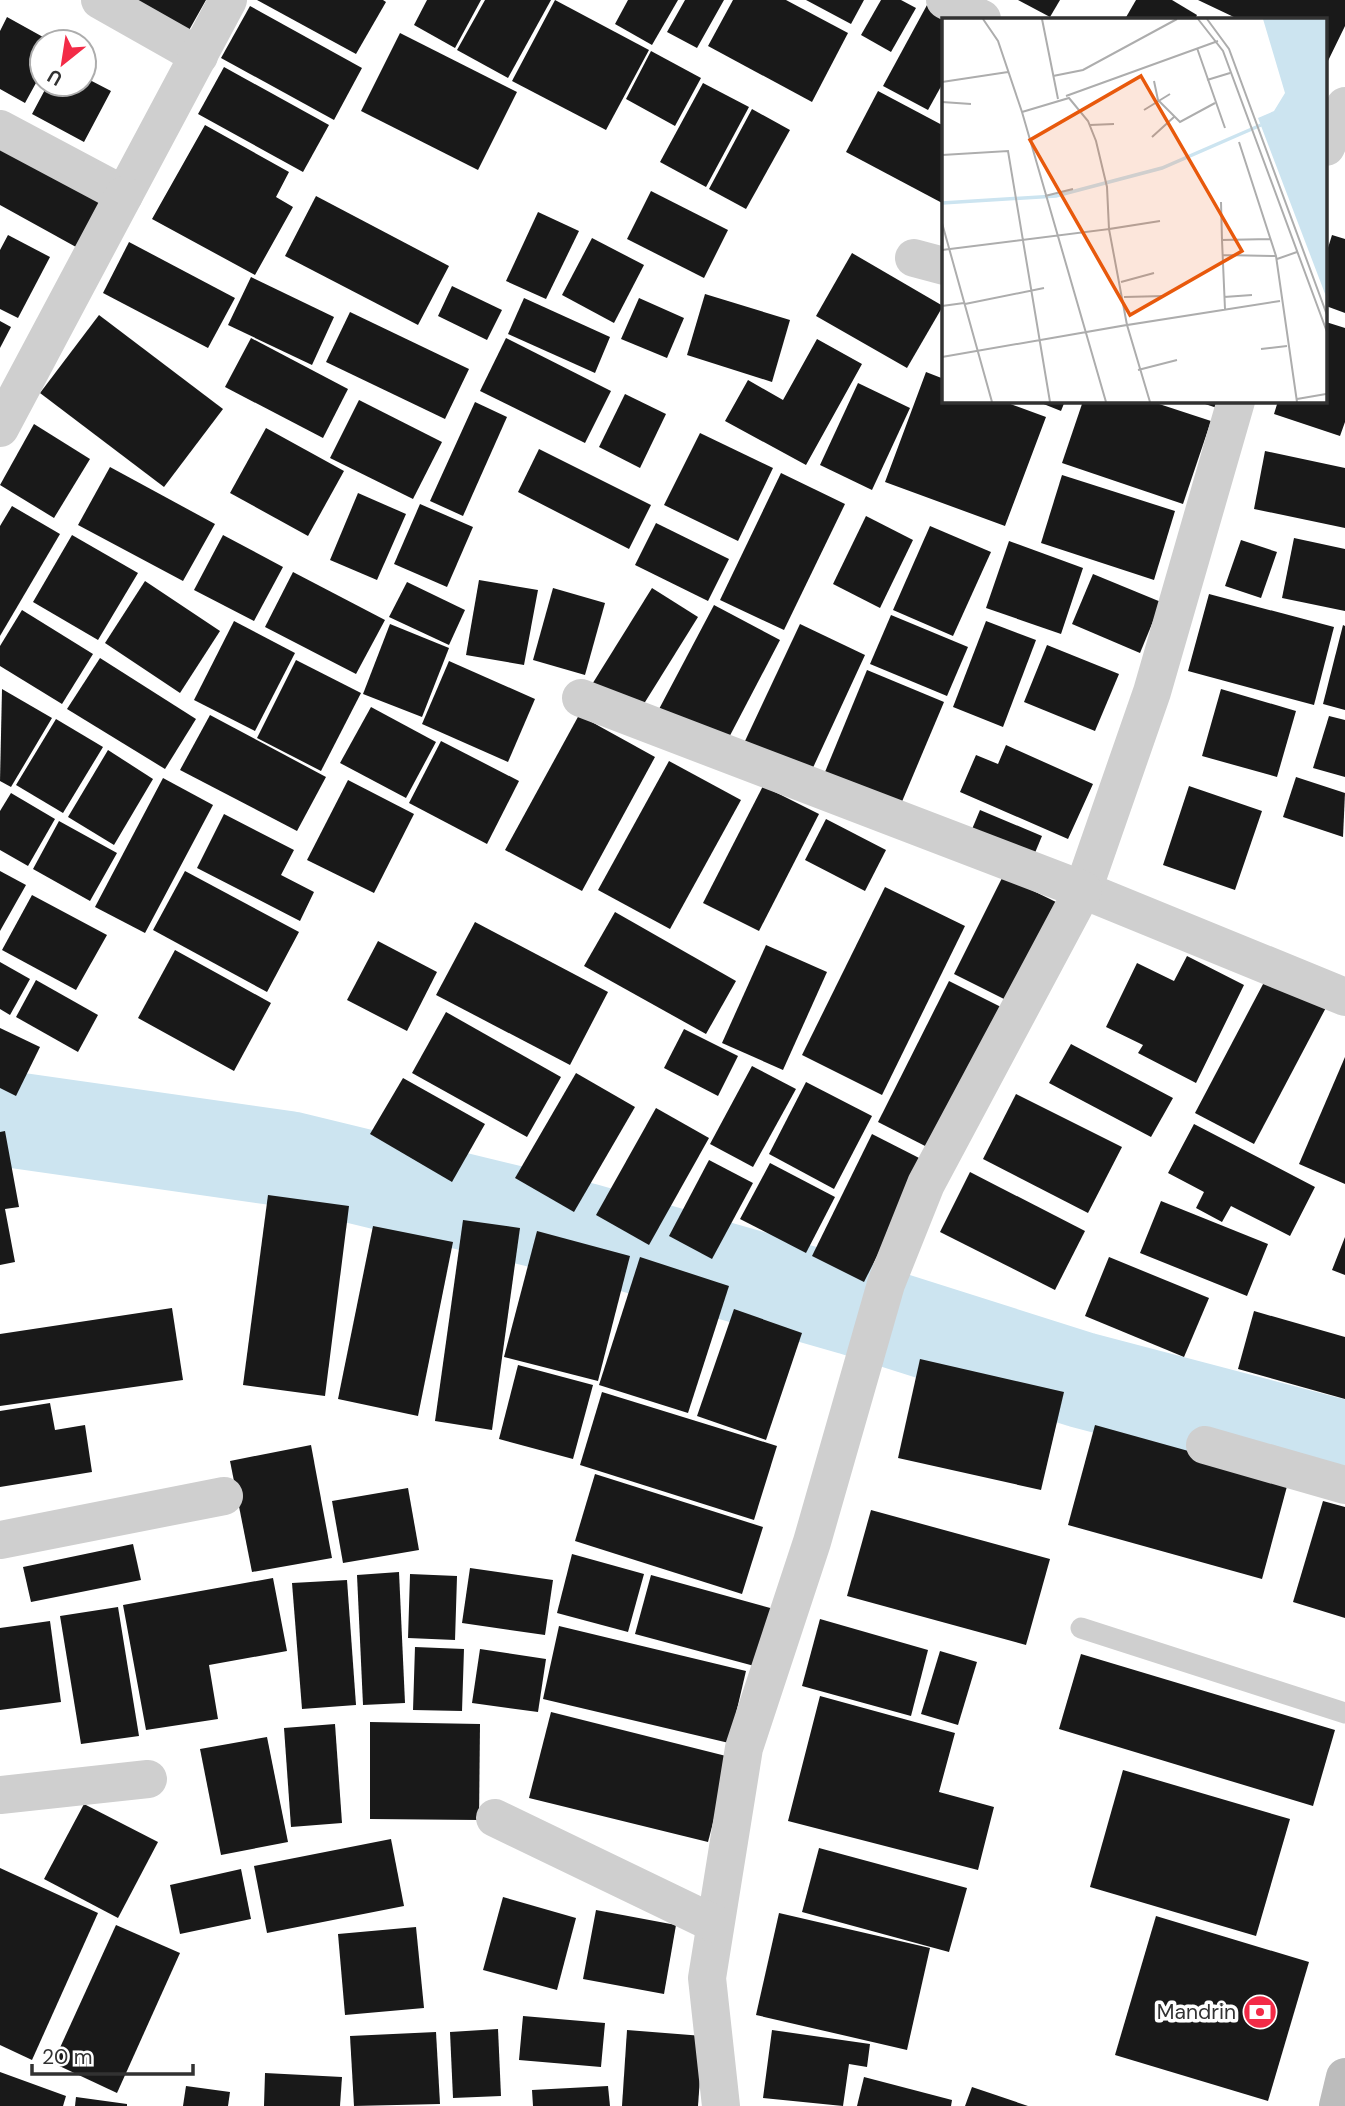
<svg xmlns="http://www.w3.org/2000/svg" width="1345" height="2106" viewBox="0 0 1345 2106" font-family="'DM Sans',sans-serif">
<rect width="100%" height="100%" fill="#fff"/>
<g fill="none" stroke-linecap="round" stroke-linejoin="round">
<path stroke="#cce4f0" stroke-width="96" d="M0 1118 288 1159 585 1231 852 1307 1082 1380 1345 1449"/>
</g>
<g fill="#191919">
<path d="M130 0H206L188 32Z"/>
<path d="M257 0H383L386 2 356 54Z"/>
<path d="M427 0H481L455 48 414 25Z"/>
<path d="M485 0H551L508 78 457 50Z"/>
<path d="M555 0 649 50 606 130 512 81Z"/>
<path d="M628 0H678L652 45 615 24Z"/>
<path d="M685 0H724L697 48 667 32Z"/>
<path d="M733 0H786L848 33 812 102 708 46Z"/>
<path d="M806 0H864L851 24Z"/>
<path d="M881 0H901L916 8 891 52 861 35Z"/>
<path d="M1018 0H1060L1050 17Z"/>
<path d="M1136 0H1172L1197 15 1195 19H1125Z"/>
<path d="M1198 0H1345V26L1326 65V19H1238Z"/>
<path d="M927 5 944 19V81L928 110 883 86Z"/>
<path d="M250 6 362 68 334 120 221 58Z"/>
<path d="M7 17 52 42H42V72L25 103 0 89V31Z"/>
<path d="M400 33 517 92 478 170 361 111Z"/>
<path d="M651 51 701 78 675 126 626 99Z"/>
<path d="M224 67 329 125 303 172 198 114Z"/>
<path d="M84 77 111 91 84 142 32 114 48 84H84Z"/>
<path d="M703 83 749 107 706 187 660 162Z"/>
<path d="M878 91 944 126V204L846 152Z"/>
<path d="M752 109 790 130 746 209 709 189Z"/>
<path d="M205 125 289 172 276 197 293 207 255 275 152 219Z"/>
<path d="M0 137 105 194 76 247 0 205Z"/>
<path d="M651 191 728 230 704 278 627 239Z"/>
<path d="M316 196 449 266 418 325 285 256Z"/>
<path d="M538 212 579 231 546 299 506 281Z"/>
<path d="M8 235 50 257 18 318 0 309V250Z"/>
<path d="M1332 235 1345 239V313L1326 306V254Z"/>
<path d="M592 238 644 265 614 323 562 295Z"/>
<path d="M129 242 235 298 208 348 103 293Z"/>
<path d="M852 253 943 306 907 368 816 316Z"/>
<path d="M251 277 334 317 312 365 228 325Z"/>
<path d="M452 286 502 310 487 340 438 316Z"/>
<path d="M705 294 790 320 772 382 687 355Z"/>
<path d="M524 298 610 337 595 373 508 334Z"/>
<path d="M639 298 684 318 667 358 621 339Z"/>
<path d="M350 312 469 369 445 419 326 362Z"/>
<path d="M99 315 223 409 164 487 40 393Z"/>
<path d="M0 321 11 327 0 348Z"/>
<path d="M1326 322 1345 328V422L1340 436 1274 414 1278 401H1326Z"/>
<path d="M251 338 348 389 323 438 225 387Z"/>
<path d="M506 338 611 391 585 443 480 391Z"/>
<path d="M817 339 862 364 806 465 725 421 748 380 783 400Z"/>
<path d="M926 372 944 379V401H1002L1046 417 1005 526 885 482Z"/>
<path d="M858 383 910 408 872 490 820 465Z"/>
<path d="M625 394 666 414 640 468 599 447Z"/>
<path d="M359 400 442 442 413 499 330 458Z"/>
<path d="M1036 401H1065L1061 411Z"/>
<path d="M1083 401H1150L1211 421 1183 504 1062 463Z"/>
<path d="M1196 401H1223L1220 409Z"/>
<path d="M475 402 507 417 463 516 430 501Z"/>
<path d="M34 424 90 459 54 518 0 485Z"/>
<path d="M266 428 344 471 308 536 230 493Z"/>
<path d="M700 433 773 468 738 541 664 505Z"/>
<path d="M539 449 651 505 629 549 518 492Z"/>
<path d="M1265 451 1345 468V528L1254 509Z"/>
<path d="M110 467 215 524 183 581 78 525Z"/>
<path d="M781 473 845 504 784 630 720 600Z"/>
<path d="M1062 475 1175 511 1154 580 1041 543Z"/>
<path d="M358 493 406 514 377 580 330 560Z"/>
<path d="M420 504 473 527 447 587 394 564Z"/>
<path d="M12 506 60 534 0 636V526Z"/>
<path d="M866 516 913 540 880 608 833 584Z"/>
<path d="M656 523 729 559 708 601 635 565Z"/>
<path d="M930 526 991 552 953 636 893 610Z"/>
<path d="M72 535 138 573 98 640 33 602Z"/>
<path d="M223 535 283 567 254 621 194 590Z"/>
<path d="M1294 538 1345 549V611L1282 598Z"/>
<path d="M1241 540 1277 552 1261 598 1225 586Z"/>
<path d="M1009 541 1083 568 1061 634 986 608Z"/>
<path d="M293 572 385 620 356 674 265 627Z"/>
<path d="M1093 574 1161 602 1140 653 1072 624Z"/>
<path d="M479 580 538 590 524 665 466 655Z"/>
<path d="M145 581 220 631 180 693 105 643Z"/>
<path d="M407 582 465 610 449 645 389 617Z"/>
<path d="M553 588 605 603 585 675 533 660Z"/>
<path d="M652 588 698 617 637 715 591 686Z"/>
<path d="M1209 594 1334 627 1314 705 1188 671Z"/>
<path d="M714 605 780 640 724 747 658 711Z"/>
<path d="M22 610 93 654 62 704 0 666V646Z"/>
<path d="M891 615 968 647 947 696 870 664Z"/>
<path d="M234 621 295 653 255 731 194 700Z"/>
<path d="M986 621 1036 640 1003 727 953 707Z"/>
<path d="M390 624 449 648 422 717 363 694Z"/>
<path d="M800 624 865 655 811 772 745 741Z"/>
<path d="M1343 625 1345 626V710L1323 704Z"/>
<path d="M1047 645 1119 674 1095 731 1024 702Z"/>
<path d="M100 658 196 719 165 769 67 709Z"/>
<path d="M296 660 361 693 321 771 257 738Z"/>
<path d="M449 661 535 699 508 762 422 724Z"/>
<path d="M867 670 944 702 901 804 825 772Z"/>
<path d="M2 689 52 718 11 787 0 781Z"/>
<path d="M1221 689 1296 711 1277 777 1202 756Z"/>
<path d="M371 707 436 742 406 798 340 763Z"/>
<path d="M210 715 326 777 297 831 180 770Z"/>
<path d="M579 715 655 757 582 891 505 850Z"/>
<path d="M1329 716 1345 720V777L1313 768Z"/>
<path d="M56 719 103 747 63 813 16 785Z"/>
<path d="M441 741 519 781 487 844 409 803Z"/>
<path d="M1006 745 1093 784 1068 839 960 792 976 755 998 764Z"/>
<path d="M108 750 153 779 114 845 68 817Z"/>
<path d="M669 761 741 800 670 929 598 890Z"/>
<path d="M1296 777 1345 793 1343 837 1283 817Z"/>
<path d="M163 778 213 805 145 933 95 907Z"/>
<path d="M348 780 414 814 374 893 307 860Z"/>
<path d="M763 786 819 814 759 931 703 903Z"/>
<path d="M1189 786 1262 811 1235 890 1163 865Z"/>
<path d="M11 793 55 819 28 866 0 850V811Z"/>
<path d="M980 810 1042 836 1032 860 970 834Z"/>
<path d="M224 814 294 850 281 875 314 892 300 921 197 868Z"/>
<path d="M826 819 886 850 865 891 805 860Z"/>
<path d="M59 821 117 853 90 901 33 869Z"/>
<path d="M0 871 26 885 0 931Z"/>
<path d="M185 871 299 932 267 992 153 930Z"/>
<path d="M1003 876 1056 902 1006 1000 954 974Z"/>
<path d="M885 887 965 926 882 1095 802 1055Z"/>
<path d="M32 895 107 935 76 990 2 950Z"/>
<path d="M615 912 736 981 706 1034 584 966Z"/>
<path d="M475 922 608 992 570 1065 436 995Z"/>
<path d="M378 941 437 972 407 1031 347 1000Z"/>
<path d="M766 945 827 972 783 1070 722 1043Z"/>
<path d="M175 950 271 1003 234 1071 138 1018Z"/>
<path d="M1187 956 1244 985 1196 1083 1138 1053 1143 1045 1106 1027 1137 963 1174 981Z"/>
<path d="M0 962 30 979 10 1015 0 1009Z"/>
<path d="M1271 969 1330 1000 1254 1144 1195 1113Z"/>
<path d="M36 980 98 1015 78 1052 16 1017Z"/>
<path d="M949 981 1001 1007 931 1149 878 1122Z"/>
<path d="M446 1012 561 1077 527 1137 412 1073Z"/>
<path d="M0 1028 40 1047 16 1096 0 1088Z"/>
<path d="M684 1029 738 1056 718 1096 664 1068Z"/>
<path d="M1071 1044 1173 1098 1151 1137 1049 1083Z"/>
<path d="M1345 1057V1184L1299 1164Z"/>
<path d="M752 1066 796 1089 753 1167 710 1144Z"/>
<path d="M576 1073 635 1107 574 1212 515 1178Z"/>
<path d="M403 1078 485 1124 452 1182 370 1134Z"/>
<path d="M806 1082 872 1116 834 1189 769 1154Z"/>
<path d="M1016 1094 1122 1147 1088 1213 983 1159Z"/>
<path d="M656 1108 709 1138 649 1245 596 1215Z"/>
<path d="M1194 1124 1315 1187 1290 1236 1231 1206 1222 1222 1196 1208 1204 1192 1168 1173Z"/>
<path d="M5 1131 19 1207 5 1209 15 1262 0 1265V1132Z"/>
<path d="M872 1134 925 1161 864 1282 812 1256Z"/>
<path d="M709 1160 753 1183 712 1259 669 1236Z"/>
<path d="M770 1163 835 1197 806 1253 740 1219Z"/>
<path d="M970 1172 1085 1231 1055 1290 940 1232Z"/>
<path d="M268 1195 349 1206 325 1396 243 1385Z"/>
<path d="M1161 1201 1268 1244 1247 1296 1140 1253Z"/>
<path d="M463 1220 520 1228 492 1430 435 1421Z"/>
<path d="M373 1226 453 1242 418 1416 338 1399Z"/>
<path d="M537 1231 630 1256 598 1381 504 1357Z"/>
<path d="M1345 1237V1275L1332 1270Z"/>
<path d="M640 1257 729 1286 688 1413 599 1385Z"/>
<path d="M1109 1257 1209 1298 1184 1357 1085 1316Z"/>
<path d="M172 1308 183 1380 0 1406V1334Z"/>
<path d="M734 1309 802 1333 766 1440 697 1416Z"/>
<path d="M1254 1311 1345 1337V1399L1238 1369Z"/>
<path d="M920 1359 1064 1392 1041 1490 898 1458Z"/>
<path d="M518 1365 593 1385 573 1459 499 1439Z"/>
<path d="M602 1392 777 1446 754 1520 580 1465Z"/>
<path d="M50 1403 55 1430 85 1425 92 1472 0 1487V1411Z"/>
<path d="M1095 1425 1289 1479 1262 1579 1068 1525Z"/>
<path d="M311 1445 332 1558 252 1572 230 1461Z"/>
<path d="M595 1474 763 1527 742 1594 575 1541Z"/>
<path d="M408 1488 419 1550 343 1563 332 1501Z"/>
<path d="M1323 1501 1345 1507V1618L1293 1602Z"/>
<path d="M871 1510 1050 1559 1026 1645 847 1596Z"/>
<path d="M133 1544 141 1580 31 1602 23 1567Z"/>
<path d="M572 1554 644 1574 628 1632 557 1613Z"/>
<path d="M470 1568 553 1580 545 1635 462 1623Z"/>
<path d="M399 1572 405 1703 363 1705 357 1575Z"/>
<path d="M410 1574 457 1576 455 1640 408 1638Z"/>
<path d="M651 1575 774 1609 758 1667 635 1634Z"/>
<path d="M273 1578 287 1651 209 1665 218 1719 146 1730 123 1605Z"/>
<path d="M347 1580 356 1705 302 1709 292 1583Z"/>
<path d="M118 1607 139 1736 81 1744 60 1616Z"/>
<path d="M820 1619 928 1650 911 1716 802 1686Z"/>
<path d="M50 1621 61 1702 0 1710V1628Z"/>
<path d="M559 1626 746 1671 729 1743 543 1699Z"/>
<path d="M415 1647 464 1649 462 1711 413 1710Z"/>
<path d="M480 1649 546 1659 538 1712 472 1703Z"/>
<path d="M940 1651 977 1662 958 1725 921 1714Z"/>
<path d="M1081 1654 1335 1730 1313 1806 1059 1729Z"/>
<path d="M820 1696 955 1733 939 1792 994 1807 978 1870 788 1821Z"/>
<path d="M551 1712 730 1757 708 1842 529 1798Z"/>
<path d="M370 1722 480 1724 479 1820 370 1819Z"/>
<path d="M335 1724 342 1823 291 1827 284 1728Z"/>
<path d="M267 1737 288 1842 221 1855 200 1749Z"/>
<path d="M1123 1770 1290 1819 1256 1936 1090 1887Z"/>
<path d="M84 1804 158 1842 118 1918 44 1879Z"/>
<path d="M391 1839 404 1906 267 1933 254 1866Z"/>
<path d="M819 1848 967 1888 949 1952 802 1912Z"/>
<path d="M0 1868 98 1913 32 2060 0 2045Z"/>
<path d="M241 1869 251 1919 180 1934 170 1885Z"/>
<path d="M503 1897 576 1918 557 1990 483 1970Z"/>
<path d="M596 1910 676 1925 664 1994 583 1979Z"/>
<path d="M779 1913 930 1948 907 2050 756 2015Z"/>
<path d="M1156 1916 1309 1962 1268 2101 1115 2055Z"/>
<path d="M116 1925 180 1953 117 2093 53 2063Z"/>
<path d="M416 1927 424 2008 345 2015 338 1934Z"/>
<path d="M523 2016 605 2023 601 2067 519 2060Z"/>
<path d="M498 2029 501 2096 453 2098 450 2032Z"/>
<path d="M627 2030 703 2036 698 2106H622Z"/>
<path d="M772 2030 870 2044 867 2067 849 2064 843 2106 763 2098Z"/>
<path d="M436 2032 440 2104 354 2106 350 2036Z"/>
<path d="M0 2072 66 2096 63 2106H0Z"/>
<path d="M265 2073 342 2077 340 2106H264Z"/>
<path d="M864 2077 952 2100 951 2106H857Z"/>
<path d="M186 2086 230 2092 228 2106H183Z"/>
<path d="M608 2086 610 2106H533L532 2090Z"/>
<path d="M972 2087 1028 2106H965Z"/>
<path d="M76 2097 127 2104V2106H75Z"/>
</g>
<g fill="none" stroke-linecap="round" stroke-linejoin="round">
<path stroke="#cfcfcf" stroke-width="21" d="M1081 1628 1345 1713"/>
<g stroke="#cfcfcf" stroke-width="38">
<path d="M100 0 199 56"/>
<path d="M945 0 982 19"/>
<path d="M0 129 124 195 228 0"/>
<path d="M1326 147 1345 106"/>
<path d="M914 258 944 266"/>
<path d="M1236 401 1152 692 1083 890 1345 997"/>
<path d="M0 428 124 195"/>
<path d="M581 698 1083 890 926 1184 886 1284 812 1542 744 1748 707 1978 721 2106"/>
<path d="M1205 1445 1345 1485"/>
<path d="M0 1540 224 1496"/>
<path d="M0 1795 148 1779"/>
<path d="M495 1818 715 1924"/>
</g>
<path stroke="#bcbcbc" stroke-width="38" d="M1338 2106 1345 2077"/>
</g>
<defs>
<g id="bank-disc" transform="scale(1.75)"><circle r="9.5" fill="#f32b47" stroke="#fff"/><path d="M-6-4H6V4H-6ZM0-2.3a2.3 2.3 0 1 0 0 4.6a2.3 2.3 0 1 0 0-4.6Z" fill="#fff"/></g>
</defs>
<g fill-rule="evenodd">
<use href="#bank-disc" x="1260" y="2012"/>
</g>
<g text-anchor="middle" dominant-baseline="central" stroke-width="7" stroke-linejoin="round" paint-order="stroke">
<g font-size="21" fill="#323232" stroke="#fff" text-anchor="end">
<text x="1236" y="2012">Mandrin</text>
</g>
</g>
<g transform="translate(942 18)">
<rect width="385" height="385" fill="#fff"/>
<path d="M321 1H385V281L316 100 332 93 343 75Z" fill="#cce4f0"/>
<path fill="none" stroke="#cce4f0" stroke-width="3.5" d="M0 185 114 178 220 150 319 107"/>
<path fill="none" stroke="#adadad" stroke-width="2" d="M41 1 56 23 80 94 164 384M100 1 116 81M256 1 281 33 385 314M265 1 287 31 385 297M255 30 283 110M111 58 141 52 235 1M265 62 288 55M212 63 216 82 238 104 273 85M0 64 66 54M124 78 276 23M0 84 29 86M202 92 228 76M80 94 127 80 146 103 154 123 165 169 167 211 218 203M148 107 172 106M210 119 232 99M297 124 334 238 355 384M0 137 66 133 108 384M103 178 131 171M279 184 280 222M0 205 50 384M0 232 167 211 185 307 338 283M281 237 334 238M335 241 355 234M179 264 212 255M182 279 223 278M282 279 310 277M23 286 102 270M0 288 22 285M283 291 280 222 329 221M319 331 345 328M0 339 185 307 208 384M196 352 235 342M355 381 384 376"/>
<path fill="#e8590c" fill-opacity="0.15" stroke="#e8590c" stroke-width="3.5" d="M199 58 300 233 188 297 88 122Z"/>
<rect width="385" height="385" fill="none" stroke="#323232" stroke-width="3.5"/>
</g>
<g transform="translate(63 63) rotate(210)"><circle r="33" fill="#ffffff" stroke="#adadad" stroke-width="2"/>
<path d="M0-5L12 26L0 18L-12 26Z" fill="#f32b47"/>
<text y="-10" font-size="19" font-weight="bold" text-anchor="middle" fill="#323232">U</text>
</g>
<path d="M32 2064v10h161v-10" fill="none" stroke="#323232" stroke-width="3.5"/>
<text x="42" y="2064" font-size="21" fill="#323232" stroke="#ffffff" stroke-width="5" paint-order="stroke">20 m</text>
</svg>
